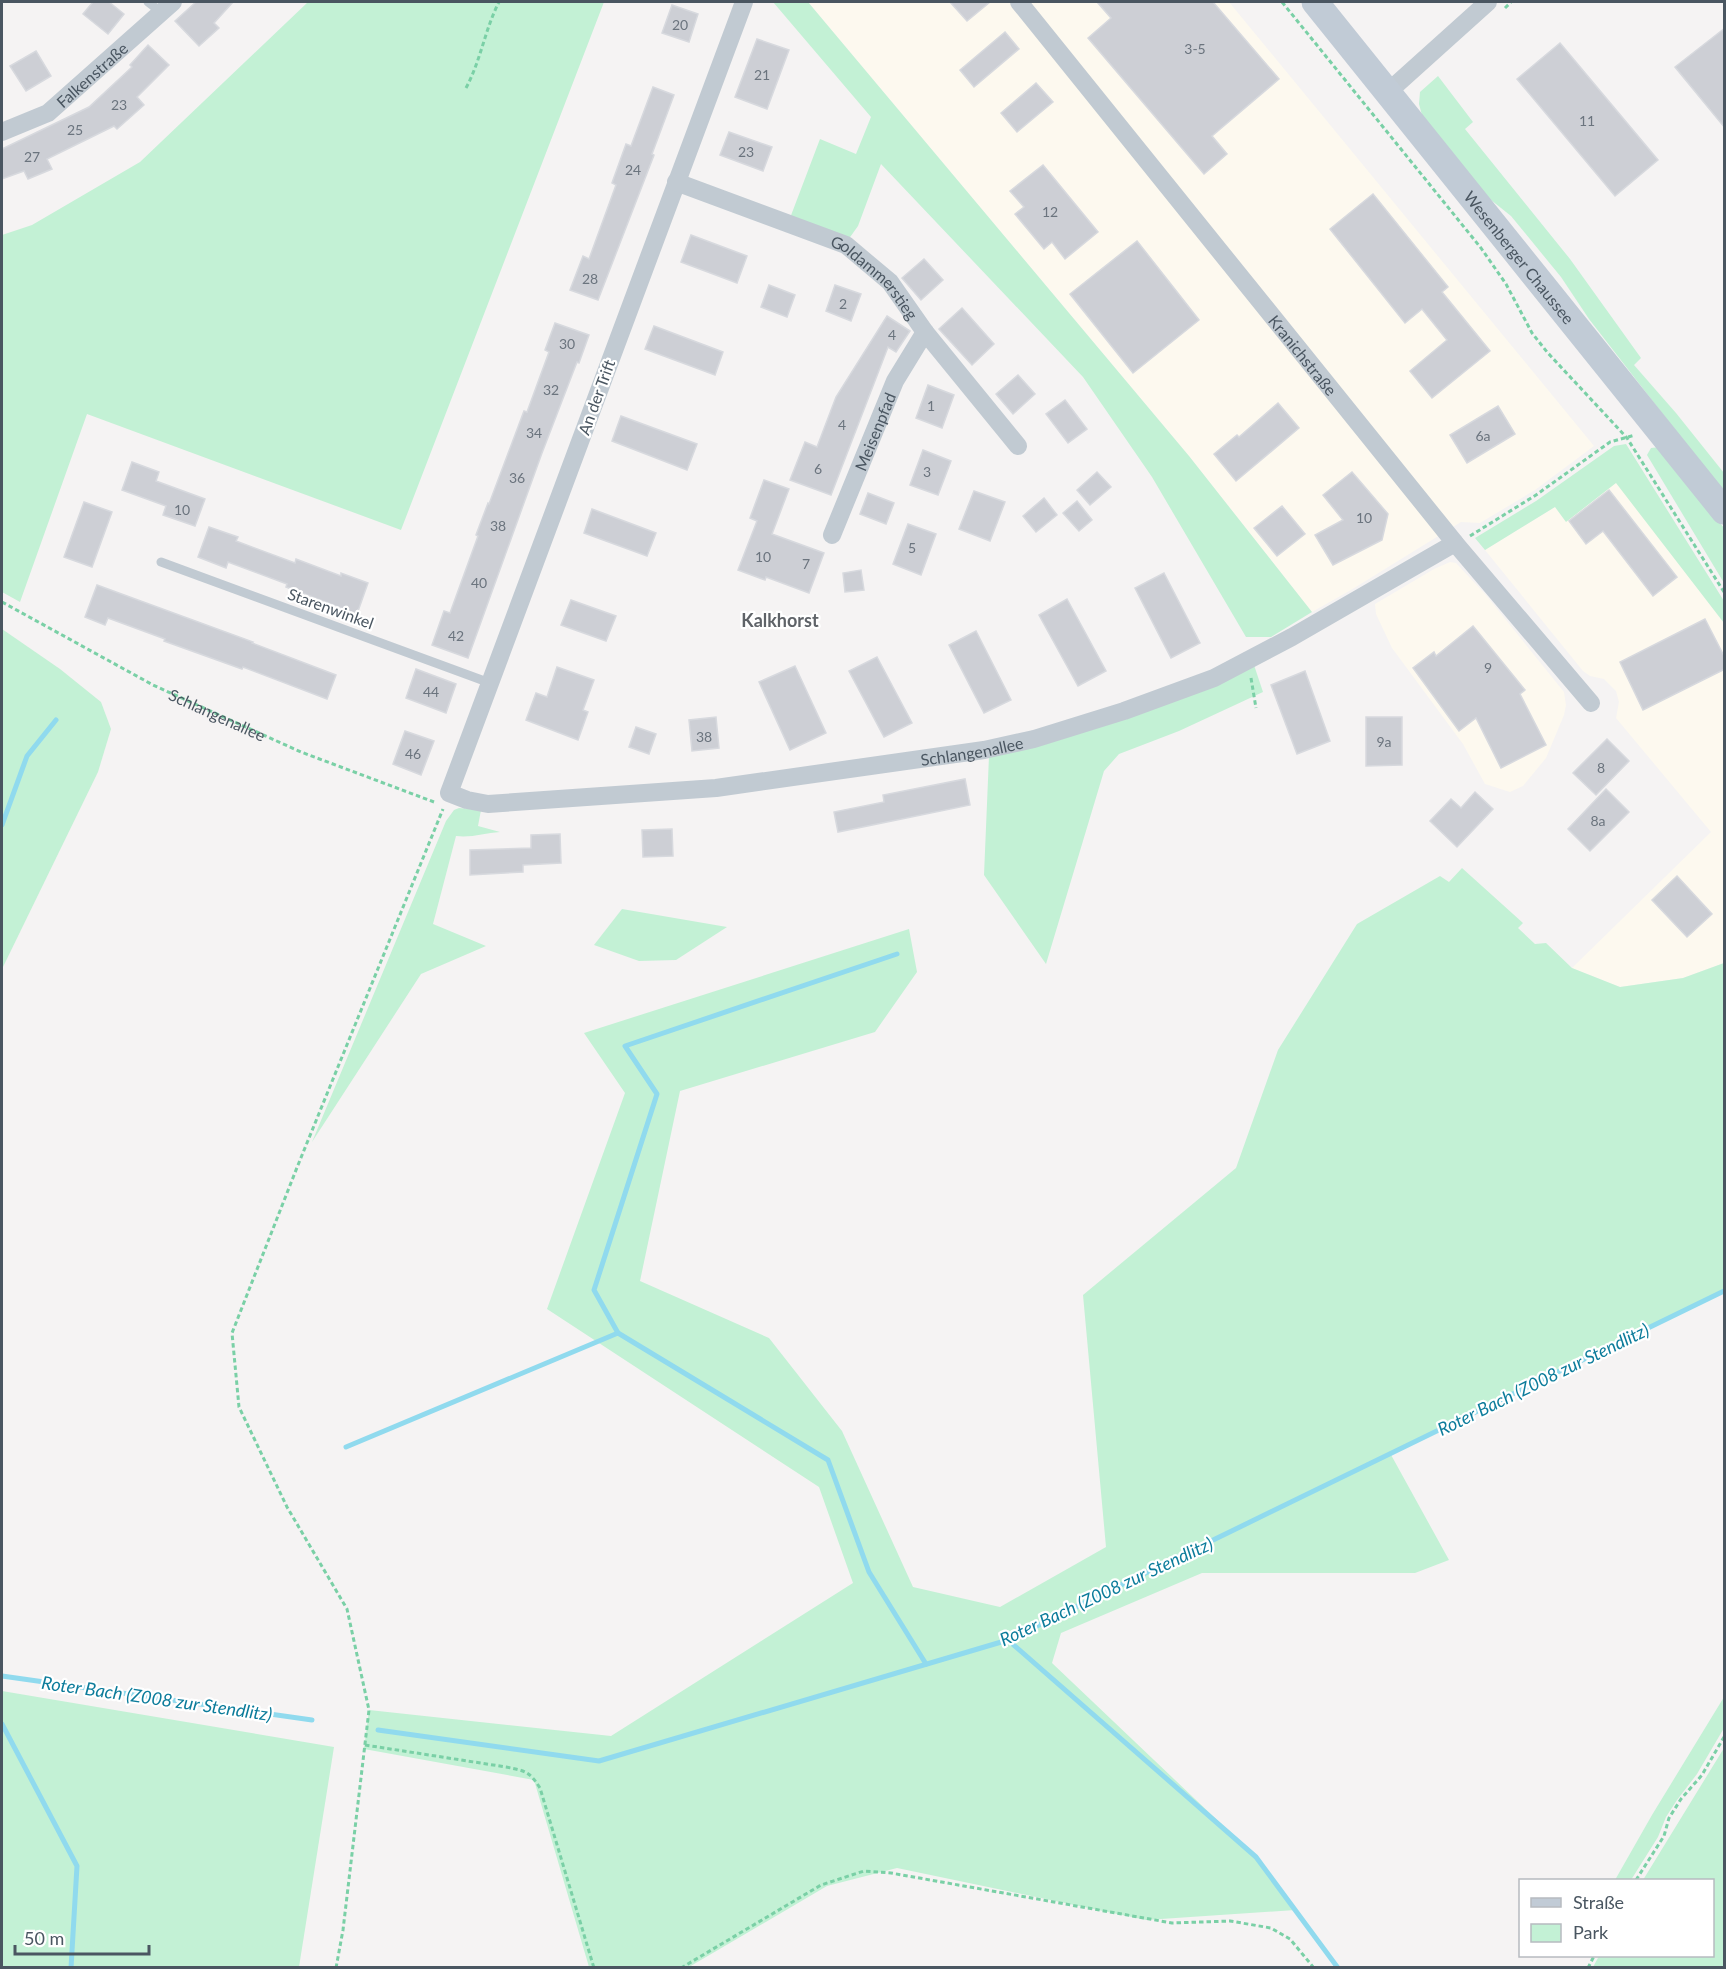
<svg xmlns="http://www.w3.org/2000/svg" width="1726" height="1969" viewBox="0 0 1726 1969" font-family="Lato,sans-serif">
<rect width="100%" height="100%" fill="#f5f3f3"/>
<g fill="#fdf9ef">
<path d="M808 2H1229L1594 446 1535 490 1480 523 1461 522 1351 590 1312 612 1189 456Z"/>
<path d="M1616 482 1724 623V963L1683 978 1620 987 1572 968 1711 832 1616 718 1619 702 1616 691 1604 679 1590 676 1583 671 1485 550 1555 507 1566 521Z"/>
<path d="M1450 562 1456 563 1485 594 1564 692 1566 705 1564 715 1546 758 1523 786 1510 792 1485 784 1463 744 1392 648 1376 614 1375 604 1434 569Z"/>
</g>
<g fill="#c3f1d5">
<path d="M308 2H604L401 530 87 414 20 602 2 592V235L32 225 140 162Z"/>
<path d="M773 2H808L1189 456 1312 612 1271 637H1246L1152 477 1083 377 881 164 858 226 848 240 790 218 820 139 856 154 871 117Z"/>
<path d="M1438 76 1473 122 1465 129 1570 259 1641 358 1634 365 1676 413 1724 473V493L1589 319 1561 277 1511 216 1486 196 1423 119 1419 104 1420 92Z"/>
<path d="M1626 444 1724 601V623L1616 483 1566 522 1555 507 1485 550 1475 538 1536 501 1614 446Z"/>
<path d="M1660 447 1724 528V583L1647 455 1651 448Z"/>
<path d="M2 629 60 669 101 702 111 729 98 772 2 969Z"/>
<path d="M1254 665 1263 692 1179 731 1119 754 1104 771 1046 964 984 875 989 756Z"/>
<path d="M459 808 481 810 478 826 500 832C485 833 471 838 456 836L433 924 486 946 421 974 312 1142 446 821 454 810Z"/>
<path d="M1462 868 1523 923 1518 928 1535 944 1546 943 1572 968 1620 987 1683 978 1724 963V1291L1390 1453 1449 1560 1415 1573H1202L1061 1633 1052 1663 1256 1857 1295 1910 1146 1920 897 1868 827 1886 689 1967H589L534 1780 364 1749 369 1710 611 1736 853 1583 819 1487 547 1309 625 1093 584 1033 909 929 917 972 875 1032 680 1091 640 1281 769 1338 842 1431 913 1587 1000 1607 1106 1547 1083 1295 1236 1168 1278 1050 1357 924 1440 876 1449 882Z"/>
<path d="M622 909 727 927 676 960 639 961 594 945Z"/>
<path d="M2 1691 334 1747 299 1967H2Z"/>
<path d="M1724 1697V1728L1697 1774 1677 1800 1666 1817 1658 1837 1631 1880H1615L1652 1815Z"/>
<path d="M1724 1748V1967H1593L1599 1956H1712V1880H1643Z"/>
</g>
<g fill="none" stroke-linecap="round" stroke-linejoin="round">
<g stroke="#90daee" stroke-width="5">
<path d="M2 825 27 756 56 720"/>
<path d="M618 1333 594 1290 657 1094 625 1046 897 954"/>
<path d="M346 1447 618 1333 828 1460 869 1572 926 1664"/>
<path d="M1008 1640 1256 1857 1338 1968"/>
<path d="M2 1676 312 1720"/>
<path d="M2 1724 77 1866 71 1968"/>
<path d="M378 1730 599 1761 1008 1640 1724 1291"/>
</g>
</g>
<g fill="#cdcfd5" stroke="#d7d9de" stroke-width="1.5">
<path d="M93 2H109L124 14 108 34 83 14Z"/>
<path d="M196 2H233L214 23 219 28 199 46 175 21Z"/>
<path d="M950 2H990L967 21Z"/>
<path d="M1097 2H1213L1279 79 1212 136 1227 154 1204 174 1088 38 1111 18Z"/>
<path d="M672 5 698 14 689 42 662 33Z"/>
<path d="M1725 28V128L1675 67Z"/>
<path d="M1005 32 1019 49 974 87 960 70Z"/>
<path d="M757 39 789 50 767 109 735 97Z"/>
<path d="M1560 43 1658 160 1615 196 1517 79Z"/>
<path d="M148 45 169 65 137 97 144 105 117 129 114 126 47 159 52 169 28 179 24 171 2 179V149L89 107 132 67 130 65Z"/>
<path d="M36 51 51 76 26 91 10 66Z"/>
<path d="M1036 83 1053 102 1017 132 1001 113Z"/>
<path d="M653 87 674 95 652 154 654 155 598 300 570 290 583 256 589 259 616 185 612 183 626 144 631 146Z"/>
<path d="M729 132 772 147 763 171 720 155Z"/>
<path d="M1043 165 1098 232 1065 259 1052 242 1044 249 1015 214 1024 207 1010 191Z"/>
<path d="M1373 194 1448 287 1442 292 1490 351 1432 398 1410 371 1447 340 1422 309 1405 323 1330 229Z"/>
<path d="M691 235 747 256 737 283 681 262Z"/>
<path d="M1137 241 1199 320 1133 373 1070 294Z"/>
<path d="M924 259 943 280 921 300 902 278Z"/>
<path d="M769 285 795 295 787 317 761 307Z"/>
<path d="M835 285 861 294 851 321 826 311Z"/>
<path d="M962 308 994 344 972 365 939 329Z"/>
<path d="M887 316 910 331 896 352 888 347 831 495 790 480 805 442 817 447 836 397Z"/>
<path d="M555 323 589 335 579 363 577 362 542 453 468 658 432 645 444 611 450 613 478 536 476 535 488 503 489 504 524 411 527 412 549 352 545 350Z"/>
<path d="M654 326 723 352 715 375 645 349Z"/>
<path d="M1018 375 1035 394 1013 414 996 394Z"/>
<path d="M928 385 954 395 942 428 916 418Z"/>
<path d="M1065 400 1087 429 1068 443 1046 414Z"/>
<path d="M1278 403 1299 428 1236 481 1214 454 1237 435 1239 437Z"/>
<path d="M1498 406 1515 434 1467 463 1450 435Z"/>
<path d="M621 416 697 444 687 470 612 441Z"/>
<path d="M923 450 951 461 938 495 910 485Z"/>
<path d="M132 462 159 472 156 481 205 499 195 526 163 515 166 506 122 490Z"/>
<path d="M1097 472 1111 487 1090 505 1077 490Z"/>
<path d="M1352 472 1388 514 1382 540 1333 565 1315 535 1343 520 1323 495Z"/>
<path d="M764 480 789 489 772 534 824 553 809 593 766 577 765 580 738 570 757 521 750 518Z"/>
<path d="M1609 490 1677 577 1653 596 1603 531 1586 544 1569 521Z"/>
<path d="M974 491 1005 502 990 541 959 529Z"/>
<path d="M868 493 894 503 886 524 860 514Z"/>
<path d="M1044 498 1057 515 1036 532 1023 516Z"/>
<path d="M1077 501 1092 520 1079 531 1063 513Z"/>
<path d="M84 502 112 512 92 567 64 557Z"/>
<path d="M1282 506 1305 534 1277 556 1254 528Z"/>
<path d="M592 509 656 533 647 556 584 533Z"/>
<path d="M908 524 936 534 921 575 893 564Z"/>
<path d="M209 527 238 537 236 541 295 563 296 559 341 576V573L368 583 357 614 286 587 287 584 228 562 226 568 198 557Z"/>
<path d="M861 570 864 590 845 592 843 573Z"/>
<path d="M1164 573 1200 643 1171 658 1135 588Z"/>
<path d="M97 585 253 642 252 643 336 675 327 699 243 667 242 669 164 641 165 639 108 618 105 625 85 617Z"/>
<path d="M1067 599 1106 671 1078 686 1039 615Z"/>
<path d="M571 600 616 616 606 641 561 625Z"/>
<path d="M1705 619 1725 658V669L1643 710 1620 662Z"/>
<path d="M1473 626 1525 690 1520 694 1546 745 1501 768 1476 718 1459 731 1413 668 1434 652 1436 656Z"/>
<path d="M976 631 1011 700 984 713 949 645Z"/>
<path d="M877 657 912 723 884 737 849 671Z"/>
<path d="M795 666 826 733 790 750 759 682Z"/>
<path d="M557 667 594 680 583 710 588 712 578 740 526 720 536 693 547 697Z"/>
<path d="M416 669 456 684 446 713 406 698Z"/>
<path d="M1305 671 1330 741 1297 754 1271 685Z"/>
<path d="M716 717 719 748 692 751 689 720Z"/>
<path d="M1366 717H1402V765L1366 766Z"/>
<path d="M636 727 656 734 649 754 629 747Z"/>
<path d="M405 731 434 741 421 775 393 764Z"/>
<path d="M1607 739 1629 761 1596 795 1573 773Z"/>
<path d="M965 779 970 805 838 832 834 812 884 802 883 795Z"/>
<path d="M1606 789 1629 812 1590 851 1568 829Z"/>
<path d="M1475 792 1493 809 1457 847 1430 821 1451 799 1461 808Z"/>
<path d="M672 829 673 856 643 857 642 830Z"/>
<path d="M560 834 561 863 523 865V872L470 875V850L531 848V835Z"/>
<path d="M1677 876 1712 914 1687 937 1652 900Z"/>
</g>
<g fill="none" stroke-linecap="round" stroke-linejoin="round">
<g stroke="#7ad0a6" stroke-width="3" stroke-dasharray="4.5 3" stroke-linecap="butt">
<path d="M1282 2 1481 248 1506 284 1532 333 1547 352 1627 438 1724 592"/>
<path d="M1505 8 1511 2"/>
<path d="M466 88C481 60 485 29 499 2"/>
<path d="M1470 536 1536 495 1610 442 1635 435"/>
<path id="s1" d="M2 602 153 685 301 752 434 802"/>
<path d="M1251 678 1256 708"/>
<path d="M365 1745 506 1767C526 1771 529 1771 540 1788L594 1968"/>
<path d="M1636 1880 1664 1836 1669 1818 1681 1799 1702 1775 1724 1737"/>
<path d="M336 1968 343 1930 369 1710 347 1609 287 1507 239 1407 232 1333 298 1165 443 809"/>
<path d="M681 1968 821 1885 864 1871 891 1873 1172 1923 1230 1921 1271 1928 1290 1939 1314 1968"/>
<path d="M1588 1968 1594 1956"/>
</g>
<g stroke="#c1cad2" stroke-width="9">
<path d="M148 2 161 12"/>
<path d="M161 562 490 683"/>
</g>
<g stroke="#c1cad2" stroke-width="18">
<path id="s2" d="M744 2 449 793 467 800 488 804 716 788 984 750 1034 739 1124 711 1214 678 1292 637 1455 543"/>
<path id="s3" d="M1019 2 1455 543 1591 703"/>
<path d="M1388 92 1488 2"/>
<path id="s4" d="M2 132 48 113 173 2"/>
<path id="s5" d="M676 182 846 245 890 282 925 332 1018 446"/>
<path id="s6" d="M832 535 895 381 925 332"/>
</g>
<path stroke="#c1cbd6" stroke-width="27" id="s7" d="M1315 2 1724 511"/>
</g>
<g text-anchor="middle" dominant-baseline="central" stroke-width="4.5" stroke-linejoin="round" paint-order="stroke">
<g font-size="14" fill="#6b747e">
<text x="680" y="24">20</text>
<text x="1195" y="48">3-5</text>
<text x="762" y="74">21</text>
<text x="119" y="104">23</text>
<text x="1587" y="120">11</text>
<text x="75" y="129">25</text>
<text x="746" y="151">23</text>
<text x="32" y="156">27</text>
<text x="633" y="169">24</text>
<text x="1050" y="211">12</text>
<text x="590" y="278">28</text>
<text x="843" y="303">2</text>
<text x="892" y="334">4</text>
<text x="567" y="343">30</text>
<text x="551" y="389">32</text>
<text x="931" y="405">1</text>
<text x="842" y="424">4</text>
<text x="534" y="432">34</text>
<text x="1483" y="435">6a</text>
<text x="818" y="468">6</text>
<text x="927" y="471">3</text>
<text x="517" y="477">36</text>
<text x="182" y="509">10</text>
<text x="1364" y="517">10</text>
<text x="498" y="525">38</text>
<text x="912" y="547">5</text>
<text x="763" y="556">10</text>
<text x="806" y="563">7</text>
<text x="479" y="582">40</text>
<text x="456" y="635">42</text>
<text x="1488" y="667">9</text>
<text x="431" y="691">44</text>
<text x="704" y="736">38</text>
<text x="1384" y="741">9a</text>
<text x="413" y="753">46</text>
<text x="1601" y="767">8</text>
<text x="1598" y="820">8a</text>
</g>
<g font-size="16" fill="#4a5661" stroke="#fff">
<text stroke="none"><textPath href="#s4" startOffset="108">Falkenstraße</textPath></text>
<text stroke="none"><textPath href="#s7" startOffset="327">Wesenberger Chaussee</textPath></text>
<text stroke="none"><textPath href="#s5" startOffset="224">Goldammerstieg</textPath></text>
<text stroke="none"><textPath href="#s3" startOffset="453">Kranichstraße</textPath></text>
<text transform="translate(596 397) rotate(-70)">An der Trift</text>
<text stroke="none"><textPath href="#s6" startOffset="112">Meisenpfad</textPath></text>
<text transform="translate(331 608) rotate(20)">Starenwinkel</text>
<text stroke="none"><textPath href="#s1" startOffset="243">Schlangenallee</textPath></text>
<text stroke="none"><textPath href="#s2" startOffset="1372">Schlangenallee</textPath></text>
</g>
<g font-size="18" font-weight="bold" fill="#5f6368" stroke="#fff">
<text x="780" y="620">Kalkhorst</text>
</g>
<g font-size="18" font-style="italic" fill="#0c7c9b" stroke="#fff">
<text transform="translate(1543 1379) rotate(-26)">Roter Bach (Z008 zur Stendlitz)</text>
<text transform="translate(1106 1591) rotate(-25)">Roter Bach (Z008 zur Stendlitz)</text>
<text transform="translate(157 1698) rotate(8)">Roter Bach (Z008 zur Stendlitz)</text>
</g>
</g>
<rect width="1726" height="1969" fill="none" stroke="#4a5661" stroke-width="6"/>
<rect x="1519" y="1879" width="195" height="78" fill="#ffffff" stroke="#b7bbc0" stroke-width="1.5"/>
<rect x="1531" y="1898" width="30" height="9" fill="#c1cbd6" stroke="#b7bbc0" stroke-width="1.5"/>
<text x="1573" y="1909" font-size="18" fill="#4a5661">Straße</text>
<rect x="1531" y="1924" width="30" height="18" fill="#c3f1d5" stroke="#b7bbc0" stroke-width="1.5"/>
<text x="1573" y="1939" font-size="18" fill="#4a5661">Park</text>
<path d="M15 1945v9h134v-9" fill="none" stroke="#4a5661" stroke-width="3"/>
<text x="24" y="1945" font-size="18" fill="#4a5661" stroke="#ffffff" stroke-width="4.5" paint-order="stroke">50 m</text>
</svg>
